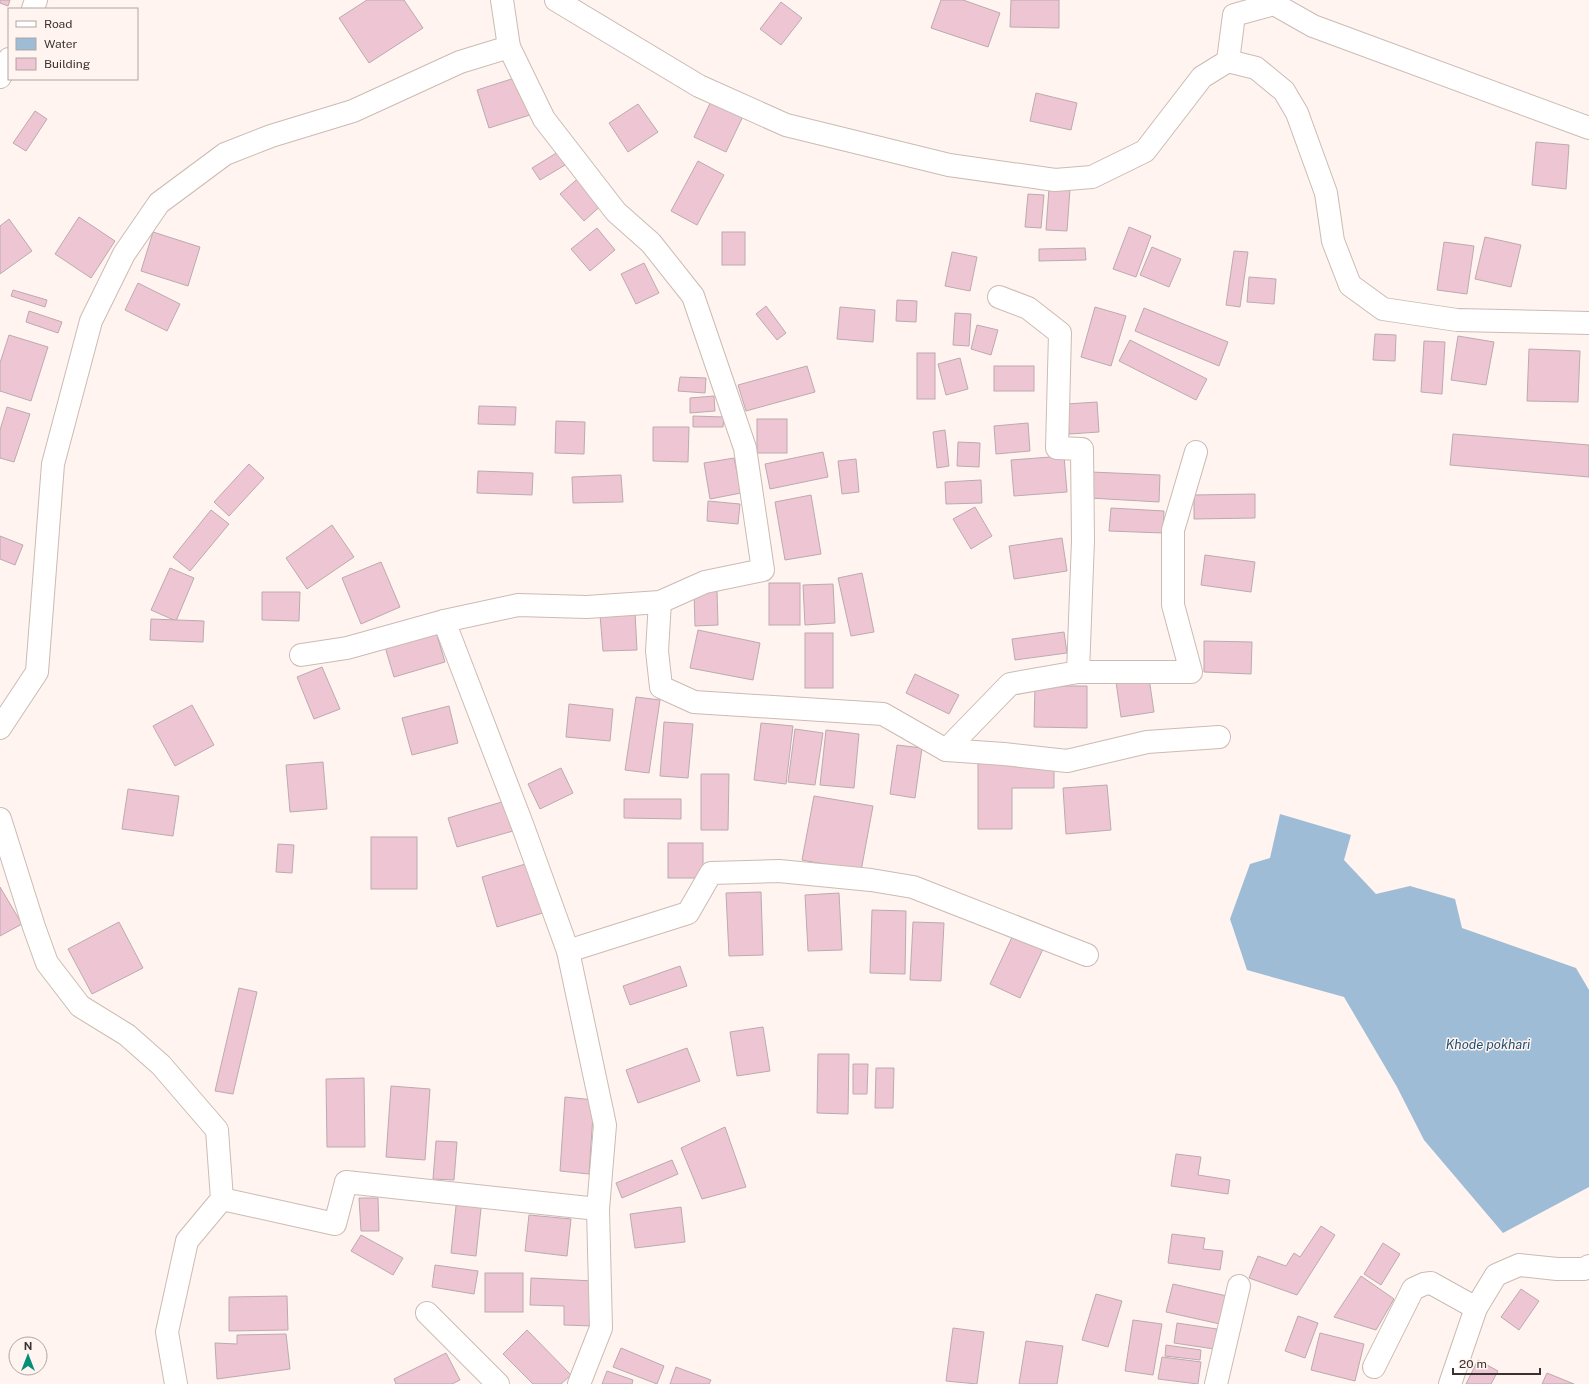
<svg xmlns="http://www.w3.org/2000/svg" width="1589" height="1384" viewBox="0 0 1589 1384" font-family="'Public Sans',sans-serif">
<rect width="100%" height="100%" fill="#fff4f0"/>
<path fill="#9ebcd6" d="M1280 814 1351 835 1344 860 1376 894 1410 886 1455 899 1462 928 1576 968 1589 990V1187L1503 1233 1424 1140 1397 1087 1344 997 1247 970 1230 919 1250 864 1270 858Z"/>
<g fill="#eec5d3" stroke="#bcaab0">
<path d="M0 0H10L8 6 0 3Z"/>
<path d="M367 0H404L423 28 369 63 339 18Z"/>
<path d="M941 0H963L1000 13 988 47 931 28Z"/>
<path d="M1011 0H1059V28L1010 27Z"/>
<path d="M781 2 802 18 781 45 760 29Z"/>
<path d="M521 76 533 114 489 128 477 90Z"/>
<path d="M1036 93 1077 103 1071 130 1030 121Z"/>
<path d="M713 97 745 112 726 152 694 137Z"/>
<path d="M638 104 658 132 628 152 609 123Z"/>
<path d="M35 111 47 119 26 151 13 143Z"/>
<path d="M1536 142 1569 145 1566 189 1532 185Z"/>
<path d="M558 152 565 165 540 180 532 168Z"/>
<path d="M698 161 724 175 697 225 671 211Z"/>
<path d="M581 176 605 202 584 221 560 194Z"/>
<path d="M1049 188 1070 189 1067 231 1046 230Z"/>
<path d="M1028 194 1044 195 1041 228 1025 227Z"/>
<path d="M79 217 115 241 91 278 55 254Z"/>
<path d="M9 219 32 251 0 274V226Z"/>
<path d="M1129 227 1151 236 1136 277 1113 269Z"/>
<path d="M597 228 615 250 590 271 571 249Z"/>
<path d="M153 232 200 247 188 286 141 271Z"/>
<rect x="722" y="232" width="23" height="33"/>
<path d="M1485 237 1521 245 1511 287 1475 279Z"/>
<path d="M1444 242 1474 246 1467 294 1437 290Z"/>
<path d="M1152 247 1181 259 1169 287 1140 275Z"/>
<path d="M1085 248 1086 260 1039 261V249Z"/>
<path d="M1234 251 1248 252 1240 307 1226 305Z"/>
<path d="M952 252 977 257 970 291 945 286Z"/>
<path d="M644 263 659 293 636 304 621 274Z"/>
<path d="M1249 277 1276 279 1274 304 1247 302Z"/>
<path d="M138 283 180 304 167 331 125 310Z"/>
<path d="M13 290 47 300 45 307 11 296Z"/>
<path d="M897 300 917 301 916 322 896 321Z"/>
<path d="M766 306 786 333 777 340 756 314Z"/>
<path d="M840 307 875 310 873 342 837 339Z"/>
<path d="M1095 307 1126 316 1111 366 1081 357Z"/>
<path d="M1144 308 1228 342 1219 366 1135 331Z"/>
<path d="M29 311 62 322 58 333 26 322Z"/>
<path d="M955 313 971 314 969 346 953 345Z"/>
<path d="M977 325 998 330 991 355 971 349Z"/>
<path d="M1375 334 1396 335 1395 361 1373 360Z"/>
<path d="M9 335 48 347 31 401 0 391V363Z"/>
<path d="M1458 336 1494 342 1486 385 1451 380Z"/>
<path d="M1130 340 1207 379 1196 400 1119 361Z"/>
<path d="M1424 341 1445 342 1442 394 1421 392Z"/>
<path d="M1529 349 1580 351 1578 402 1527 401Z"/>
<rect x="917" y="353" width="18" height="46"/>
<path d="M960 358 968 389 946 395 938 364Z"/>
<path d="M807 366 815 392 746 411 738 385Z"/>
<rect x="994" y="366" width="40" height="25"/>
<path d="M680 377 706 378 705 393 678 391Z"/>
<path d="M714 396 715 411 690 413V398Z"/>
<path d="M1097 402 1099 432 1069 434 1067 404Z"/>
<path d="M479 406 516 407 515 425 478 424Z"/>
<path d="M7 407 30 414 14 462 0 458V430Z"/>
<path d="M693 416 724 417 723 427H693Z"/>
<rect x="757" y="419" width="30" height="34"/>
<path d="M556 421 585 422 584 454 555 453Z"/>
<path d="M1028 423 1030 451 996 454 994 426Z"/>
<path d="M653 427H689L688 462 653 461Z"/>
<path d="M945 430 949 466 937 468 933 432Z"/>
<path d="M1453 434 1589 445V477L1450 465Z"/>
<path d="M958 442 980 443 979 467 957 466Z"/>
<path d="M823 452 828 477 770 489 765 464Z"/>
<path d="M1064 456 1067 492 1014 496 1011 460Z"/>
<path d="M734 458 741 493 710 499 704 463Z"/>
<path d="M856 459 859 492 842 494 838 461Z"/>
<path d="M249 464 264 478 229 516 214 502Z"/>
<path d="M478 471 533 473 532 495 477 493Z"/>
<path d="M1091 472 1160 475 1159 502 1090 498Z"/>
<path d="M621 475 623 502 573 503 572 477Z"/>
<path d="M981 480 982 503 946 504 945 482Z"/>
<path d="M1255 494V518L1194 519V495Z"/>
<path d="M811 495 821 554 785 560 775 502Z"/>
<path d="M708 501 740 504 738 524 707 521Z"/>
<path d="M975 507 992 536 971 549 953 519Z"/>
<path d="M1111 508 1164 511 1163 533 1109 531Z"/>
<path d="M211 510 229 524 190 571 173 557Z"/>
<path d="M332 525 354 557 307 589 286 558Z"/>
<path d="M0 536 23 545 15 565 0 559Z"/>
<path d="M1062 538 1067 571 1014 579 1009 546Z"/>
<path d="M1205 555 1255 562 1251 592 1201 585Z"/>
<path d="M381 562 400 607 361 624 342 578Z"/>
<path d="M170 568 194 578 176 621 151 610Z"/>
<path d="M862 573 874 632 851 636 838 578Z"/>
<rect x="769" y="583" width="31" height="42"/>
<path d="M833 584 835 623 805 625 803 585Z"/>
<path d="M717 591 718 625 695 626 694 592Z"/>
<path d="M262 592H300L299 621 262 620Z"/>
<path d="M635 613 637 650 603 651 600 615Z"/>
<path d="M151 619 204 621 203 642 150 640Z"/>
<path d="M698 630 760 643 753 680 690 668Z"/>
<path d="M436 632 445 662 394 677 385 647Z"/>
<path d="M1064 632 1067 653 1015 660 1012 639Z"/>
<rect x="805" y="633" width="28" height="55"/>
<path d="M1204 641 1252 642 1251 674 1204 672Z"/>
<path d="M322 667 340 709 314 719 297 677Z"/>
<path d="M915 674 959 695 949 714 906 693Z"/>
<path d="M1149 678 1154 712 1121 717 1116 682Z"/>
<path d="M1035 686H1087V728L1034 727Z"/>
<path d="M636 697 660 700 649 773 625 770Z"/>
<path d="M569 704 613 709 610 741 566 737Z"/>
<path d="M192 705 214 745 175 766 153 726Z"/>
<path d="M449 706 458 743 412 755 402 718Z"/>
<path d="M664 722 693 724 688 778 660 776Z"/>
<path d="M761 723 793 726 786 784 754 780Z"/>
<path d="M795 729 823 733 815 785 788 782Z"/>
<path d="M826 730 859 734 854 788 820 785Z"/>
<path d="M897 745 922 748 915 798 890 794Z"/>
<path d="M978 761H1054V788H1012V829H978Z"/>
<path d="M323 762 327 809 290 812 286 765Z"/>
<path d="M561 768 573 793 540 809 528 784Z"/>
<path d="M701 774H729L728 830H701Z"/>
<path d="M1107 785 1111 830 1066 834 1063 788Z"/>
<path d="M128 789 179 796 173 836 122 829Z"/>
<path d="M814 796 873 806 861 871 802 860Z"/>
<path d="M624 799H681V819L624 818Z"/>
<path d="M505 801 513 831 457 847 448 818Z"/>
<rect x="371" y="837" width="46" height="52"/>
<rect x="668" y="843" width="35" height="35"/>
<path d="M278 844 294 845 292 873 276 872Z"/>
<path d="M532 862 546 912 497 927 482 877Z"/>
<path d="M0 887 22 924 0 936Z"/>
<path d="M761 892 763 955 729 956 726 893Z"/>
<path d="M839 893 842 950 808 951 805 895Z"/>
<path d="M872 910 906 911 905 974 870 973Z"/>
<path d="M119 922 143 968 92 994 68 949Z"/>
<path d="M913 922 944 923 941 981 910 980Z"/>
<path d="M1014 933 1044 947 1020 998 990 984Z"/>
<path d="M680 966 687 986 630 1005 623 986Z"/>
<path d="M239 988 257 992 233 1094 215 1091Z"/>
<path d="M763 1027 770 1071 737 1076 730 1032Z"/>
<path d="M687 1048 700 1081 638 1103 626 1070Z"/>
<path d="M818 1054H849L848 1114 817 1113Z"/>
<path d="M853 1064H868L867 1094H853Z"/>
<path d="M876 1068H894L893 1108H875Z"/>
<path d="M364 1078 365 1147H327L326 1079Z"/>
<path d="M391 1086 430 1089 425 1160 386 1157Z"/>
<path d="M565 1097 594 1100 589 1174 560 1171Z"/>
<path d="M725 1127 746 1187 702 1199 681 1148Z"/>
<path d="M436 1141 457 1142 454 1180 433 1179Z"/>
<path d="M1176 1154 1201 1157 1198 1175 1230 1180 1228 1194 1171 1186Z"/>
<path d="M672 1160 678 1174 622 1198 616 1183Z"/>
<path d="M457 1197 482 1199 476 1256 451 1253Z"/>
<path d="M359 1198H378L379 1231H361Z"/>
<path d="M681 1207 685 1242 635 1248 630 1214Z"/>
<path d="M529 1215 571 1219 567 1256 525 1251Z"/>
<path d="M1321 1226 1335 1235 1297 1295 1249 1278 1258 1256 1286 1266 1294 1253 1300 1257Z"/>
<path d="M1172 1234 1205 1238 1203 1249 1223 1251 1220 1270 1168 1263Z"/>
<path d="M361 1235 403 1258 393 1275 351 1251Z"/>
<path d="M1383 1243 1400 1254 1381 1285 1364 1274Z"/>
<path d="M435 1265 478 1271 474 1294 432 1287Z"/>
<rect x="485" y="1273" width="38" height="39"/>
<path d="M1361 1276 1394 1299 1376 1330 1334 1317Z"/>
<path d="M531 1278 594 1281 592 1326 564 1325V1306L530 1305Z"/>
<path d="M1173 1284 1227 1296 1220 1324 1166 1312Z"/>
<path d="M1521 1289 1539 1301 1519 1330 1501 1317Z"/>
<path d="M1096 1294 1122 1301 1108 1347 1082 1340Z"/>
<path d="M287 1296 288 1330 229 1331V1297Z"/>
<path d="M1298 1316 1318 1323 1305 1358 1285 1351Z"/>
<path d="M1133 1320 1162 1324 1153 1375 1125 1371Z"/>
<path d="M1177 1323 1217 1329 1214 1349 1174 1343Z"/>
<path d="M953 1328 984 1332 977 1384 946 1381Z"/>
<path d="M527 1330 571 1375 561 1384H533L503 1354Z"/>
<path d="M1320 1333 1364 1344 1355 1381 1311 1370Z"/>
<path d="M286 1334 290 1369 217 1379 215 1343 237 1344V1335Z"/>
<path d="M1026 1341 1063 1346 1057 1384H1019Z"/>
<path d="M1166 1345 1201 1350 1200 1360 1165 1356Z"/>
<path d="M621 1348 664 1366 657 1384 613 1367Z"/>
<path d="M446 1353 460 1380 452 1384H396L394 1379Z"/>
<path d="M1162 1357 1201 1362 1198 1384 1158 1379Z"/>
<path d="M1478 1360 1498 1371 1491 1384H1466Z"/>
<path d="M676 1367 711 1380 709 1384H670Z"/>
<path d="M607 1371 633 1380 632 1384H602Z"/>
<path d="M1547 1373 1574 1384H1542Z"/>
</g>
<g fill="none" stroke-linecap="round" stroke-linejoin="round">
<g stroke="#cbbbb3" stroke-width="24">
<g id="street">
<path d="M556 0 699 86 786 125 949 165 1055 180 1092 177 1145 151 1202 77 1228 61 1256 68 1284 91 1297 113 1326 193 1333 241 1350 285 1383 309 1457 320 1589 323"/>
<path d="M33 9 36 0"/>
<path d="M1228 61 1234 15 1274 4 1313 26 1589 128"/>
<path d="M0 77 9 59"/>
<path d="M999 297 1028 308 1060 333 1057 448 1082 449 1083 540 1078 672"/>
<path d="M660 602 657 651 661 687 694 702 883 714 946 750 1004 754 1067 761 1147 742 1219 737"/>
<path d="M444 621 522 824 568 951 605 1125 598 1209 601 1328 579 1384"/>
<path d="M301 655 347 648 444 621 518 605 587 607 660 602 705 582 763 570 745 448 693 296 651 243 616 212 544 119 509 47 502 0"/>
<path d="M0 728 37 672 53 464 91 321 124 254 159 203 225 154 271 136 353 111 460 62 509 47"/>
<path d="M946 750 1010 684 1078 672H1191L1173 605V530L1196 452"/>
<path d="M0 819 34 927 47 963 80 1006 127 1035 161 1065 217 1130 222 1199 187 1241 167 1332 176 1384"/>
<path d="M568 951 688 913 711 873 779 871 871 880 913 887 1087 955"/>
<path d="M222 1199 335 1224 346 1182 598 1209"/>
<path d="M427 1313 498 1384"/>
<path d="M1374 1367 1413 1289 1424 1284 1431 1283 1476 1308"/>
<path d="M1216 1384 1239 1286"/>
<path d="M1450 1384 1476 1308 1496 1275 1519 1265 1557 1269H1584L1589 1266"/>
</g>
</g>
<use href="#street" stroke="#fff" stroke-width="22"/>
</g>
<g text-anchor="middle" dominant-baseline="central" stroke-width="3" stroke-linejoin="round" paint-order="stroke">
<g font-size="13" font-style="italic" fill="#205175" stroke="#fff4f0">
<text x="1488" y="1044">Khode pokhari</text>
</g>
</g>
<rect x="8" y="8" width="130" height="72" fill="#fff4f0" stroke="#b0a6a3"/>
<rect x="16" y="21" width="20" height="6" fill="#ffffff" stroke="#b0a6a3"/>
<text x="44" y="28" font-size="12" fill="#393230">Road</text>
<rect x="16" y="38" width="20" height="12" fill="#9ebcd6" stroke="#b0a6a3"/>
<text x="44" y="48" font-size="12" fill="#393230">Water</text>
<rect x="16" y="58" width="20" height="12" fill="#eec5d3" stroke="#b0a6a3"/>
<text x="44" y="68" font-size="12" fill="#393230">Building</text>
<g transform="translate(28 1356)"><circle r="19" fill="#fff4f0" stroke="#b0a6a3"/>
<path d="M0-3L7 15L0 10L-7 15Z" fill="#048f78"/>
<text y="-6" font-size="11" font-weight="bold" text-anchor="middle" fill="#393230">N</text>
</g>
<path d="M1453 1368v6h87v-6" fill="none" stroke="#393230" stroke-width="2"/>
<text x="1459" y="1368" font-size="12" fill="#393230" stroke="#fff4f0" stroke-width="3" paint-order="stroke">20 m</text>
</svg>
